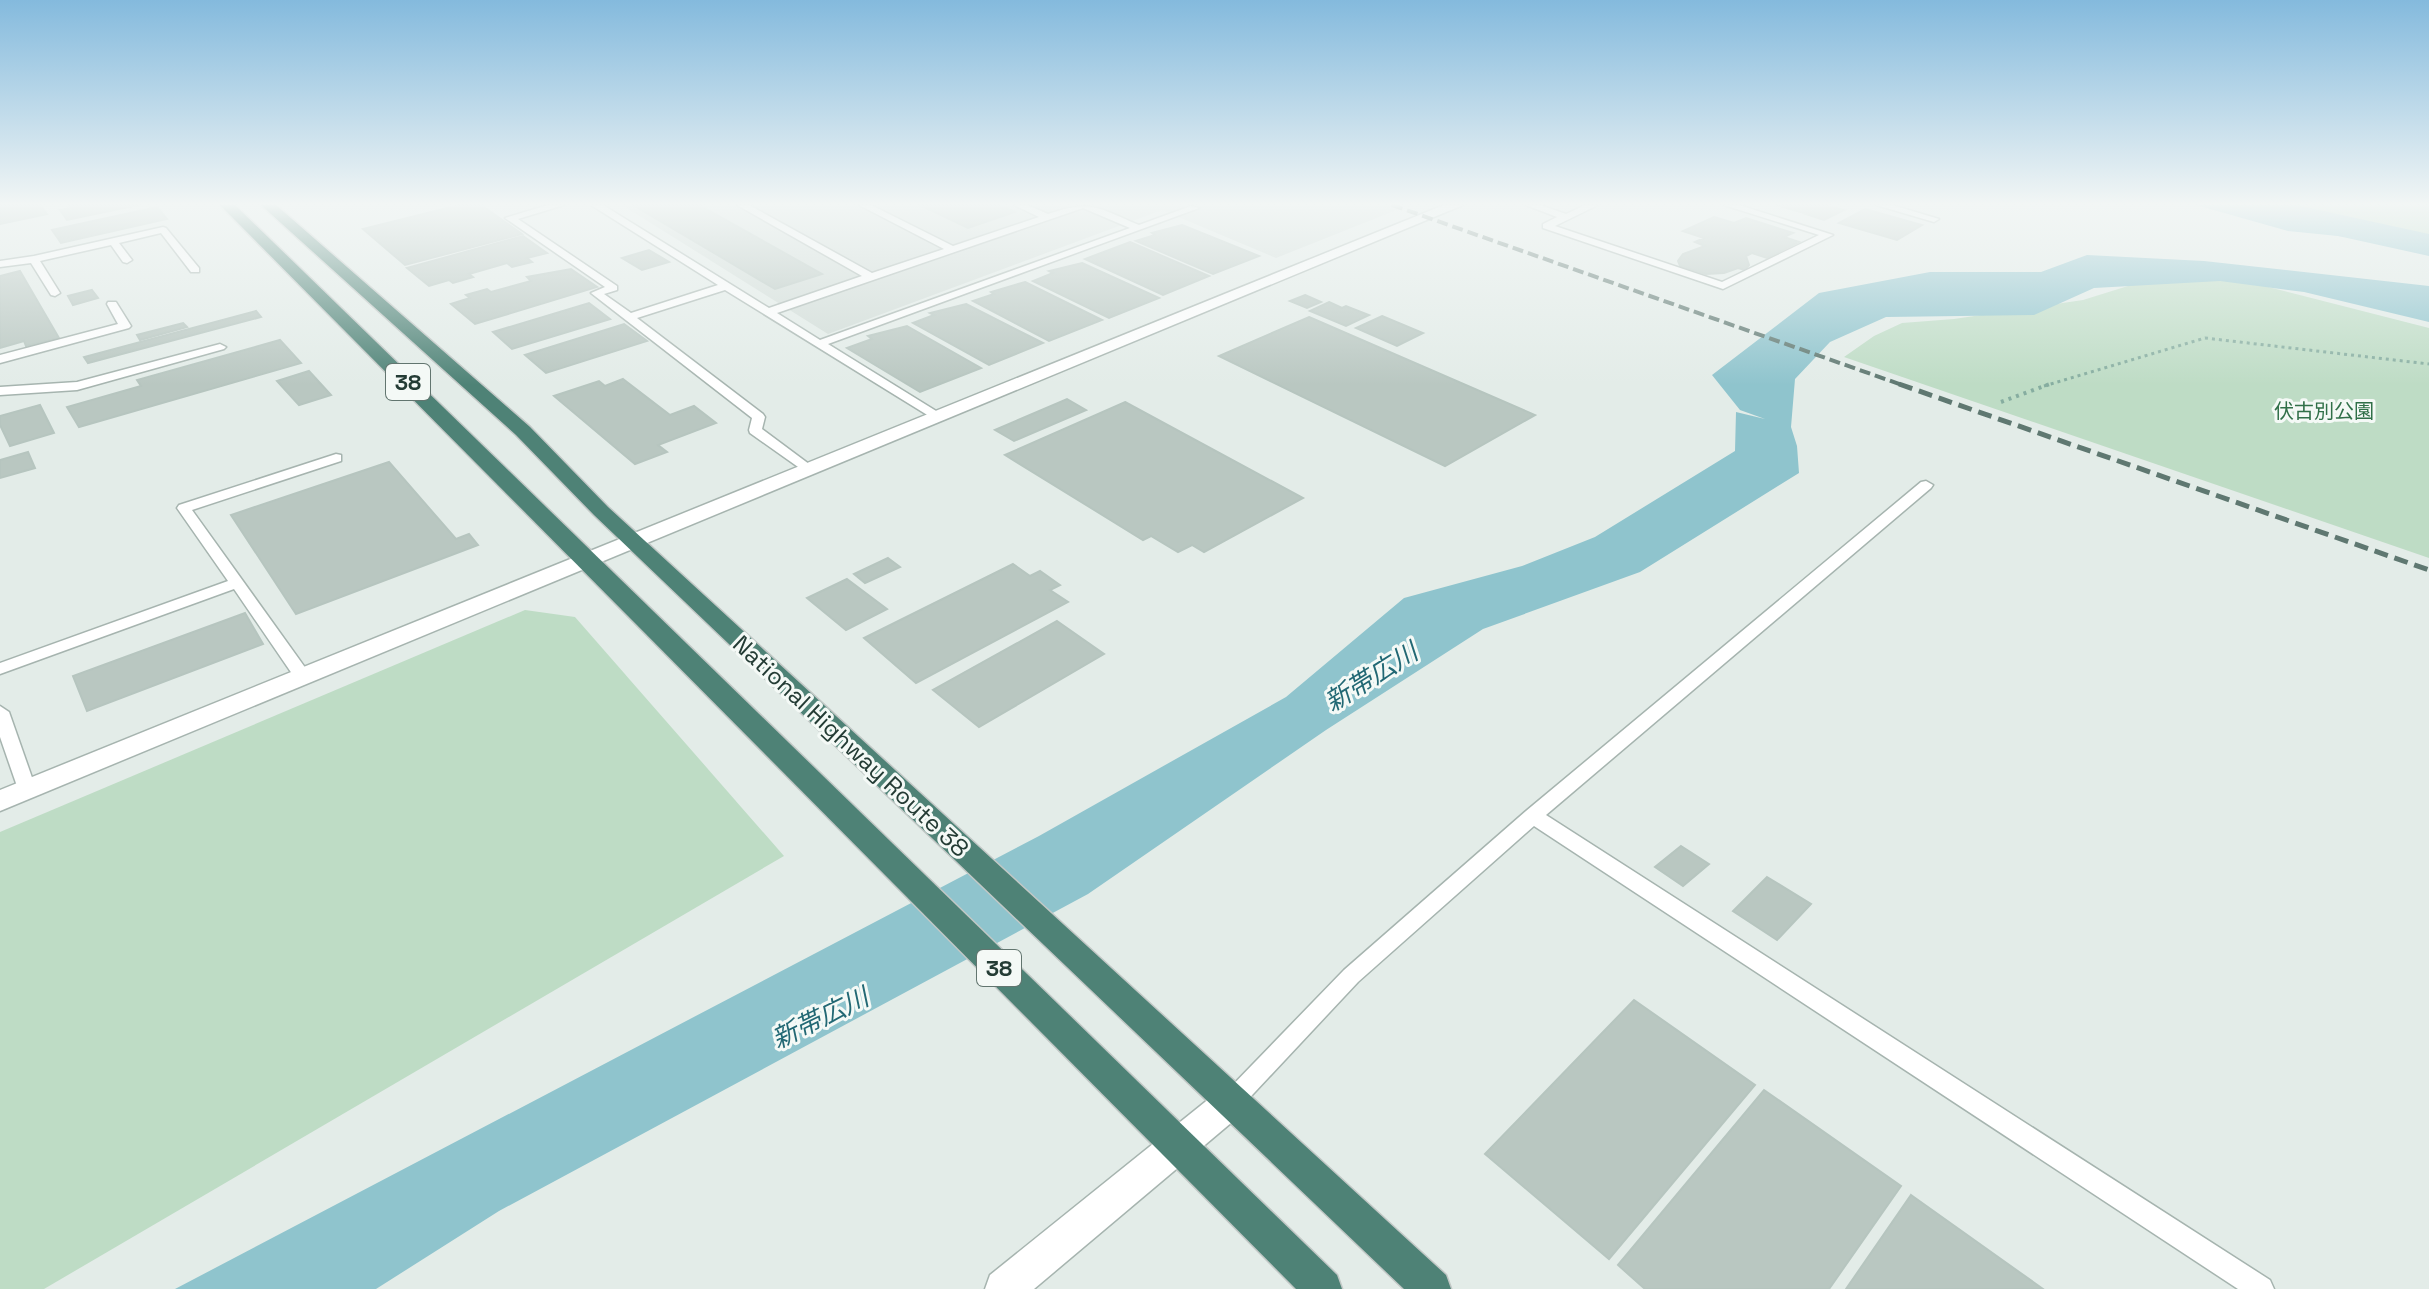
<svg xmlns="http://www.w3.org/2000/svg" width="2429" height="1289" viewBox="0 0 2429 1289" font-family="'Space Grotesk','Noto Sans JP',sans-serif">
<rect width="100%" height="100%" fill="#e3ece8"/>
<path fill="#d1dcd7" d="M622 205H1409L1276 258 1162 210 828 334Z"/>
<g fill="#bedcc5">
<path d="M2273 205H2429V239Z"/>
<path d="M2213 273 2429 328V558L1844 357 1874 336 1902 323 1954 319 2083 300 2144 281Z"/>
<path d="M525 610 575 617 784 856 44 1289H0V832Z"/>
</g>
<g fill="#8fc4cd">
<path d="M2196 205H2263L2369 229 2358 238 2288 231Z"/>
<path d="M2087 255 2204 261 2429 286V322L2304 292 2220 281 2094 288 2034 315 1886 317 1830 342 1795 379 1791 427 1797 446 1799 473 1640 572 1483 629 1326 730 1088 894 499 1211 376 1289H175L1039 836 1286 697 1404 598 1522 566 1595 537 1735 451 1736 412 1765 419 1740 410 1712 375 1819 293 1930 272H2041Z"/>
</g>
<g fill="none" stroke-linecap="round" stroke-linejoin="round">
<path fill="#8fc4cd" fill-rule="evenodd" d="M2229 205H2296L2429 234V256L2234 213Z"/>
</g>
<g fill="#b9c7c1" stroke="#b6c5bf" stroke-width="2">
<path d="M0 205H40L47 214 0 224Z"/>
<path d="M69 205H138L67 220 60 210 71 208Z"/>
<path d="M459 205H481L522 234 405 265 363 229Z"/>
<path d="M633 205H699L822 274 775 289Z"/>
<path d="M920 205H999L1015 212 968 228Z"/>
<path d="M1776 205H1820L1804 213Z"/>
<path d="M1825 205 1844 210 1824 220 1806 214Z"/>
<path d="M157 207 167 219 61 243 52 230Z"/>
<path d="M1865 209 1922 225 1897 240 1839 223Z"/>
<path d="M1714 217 1734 223 1746 218 1793 233 1784 237 1799 242 1767 258 1752 253 1746 256 1749 265 1745 270 1738 268 1724 273 1706 274 1680 266 1678 261 1683 254 1705 246 1695 242 1704 238 1683 231Z"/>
<path d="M1182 225 1259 256 1213 274 1136 241 1155 235 1152 233Z"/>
<path d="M523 236 547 253 527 258 532 262 512 267 507 263 469 274 473 277 453 283 449 280 429 286 407 268Z"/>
<path d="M1130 242 1209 276 1163 295 1085 259Z"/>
<path d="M649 250 669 262 642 270 622 258Z"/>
<path d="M1082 263 1159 298 1109 318 1033 281 1053 273 1049 271Z"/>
<path d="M571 269 597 287 475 324 451 304 470 298 466 295 487 289 491 292 531 281 527 277Z"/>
<path d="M20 271 59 338 26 346 24 341 0 348V276Z"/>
<path d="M1025 282 1102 320 1049 341 973 301 994 294 991 292Z"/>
<path d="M92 290 98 298 73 305 68 296Z"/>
<path d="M1305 295 1321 302 1307 308 1290 301Z"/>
<path d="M1329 302 1342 308 1346 306 1369 315 1346 326 1310 311Z"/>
<path d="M589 303 610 319 512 349 493 332Z"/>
<path d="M966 304 1043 343 989 365 913 323 934 315 930 313Z"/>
<path d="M256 311 261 317 88 363 84 357Z"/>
<path d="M1382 316 1423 333 1397 346 1356 328Z"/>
<path d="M1309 317 1535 415 1445 466 1219 356Z"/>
<path d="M183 323 187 327 140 340 137 335Z"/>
<path d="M624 324 647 341 546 373 525 355Z"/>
<path d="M907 326 981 368 920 392 847 348 872 339 868 336Z"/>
<path d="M280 340 301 363 79 427 67 407 141 386 137 380Z"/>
<path d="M309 371 331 395 299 405 277 381Z"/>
<path d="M623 379 670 415 694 406 716 423 658 445 667 452 635 464 554 396 599 381 605 386Z"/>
<path d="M1067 399 1086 410 1014 441 995 430Z"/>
<path d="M1125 402 1303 498 1204 552 1192 545 1178 552 1151 536 1143 540 1005 455Z"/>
<path d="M40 405 54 433 10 446 0 425V416Z"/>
<path d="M28 452 35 468 0 478V460Z"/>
<path d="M389 462 456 539 469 534 478 545 296 614 231 515Z"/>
<path d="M888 558 900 567 865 583 854 574Z"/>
<path d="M1013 564 1030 576 1040 571 1060 585 1050 590 1068 602 916 683 864 638Z"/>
<path d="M847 579 887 609 846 630 807 598Z"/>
<path d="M245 613 263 644 87 711 73 676Z"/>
<path d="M1057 621 1104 654 979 727 933 690Z"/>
<path d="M1681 846 1709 864 1683 886 1655 867Z"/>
<path d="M1767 877 1811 904 1777 940 1733 911Z"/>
<path d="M1634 1000 1755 1085 1609 1259 1485 1154Z"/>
<path d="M1764 1090 1901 1186 1829 1289H1645L1618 1265Z"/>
<path d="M1911 1195 2043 1289H1846Z"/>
</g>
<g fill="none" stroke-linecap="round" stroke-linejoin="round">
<g stroke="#a6b4af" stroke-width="3">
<g id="service">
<path d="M548 205H564L518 219 617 286V290L604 294 631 313 718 285 591 205H603L769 308 862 276 737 205H749L872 273 944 249 859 205H871L953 246 1039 217 1014 205H1027L1048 214C1091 199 1099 208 1139 225L1191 206 1199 208 828 344 941 414 943 417 937 421 725 290 637 318 763 414 765 417 762 429 813 467 815 470 808 474 750 433 749 430 752 418 591 293 605 287 505 218ZM1083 208 1130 228 820 340 777 313Z"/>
<path d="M1526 205H1540L1566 214 1585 205H1598L1555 226 1722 282 1819 235 1724 205H1739L1833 235 1723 289 1543 228V224L1557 217Z"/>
<path d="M1876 205H1892L1939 219 1934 222Z"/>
<path d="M163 227 166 228 199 268V272H191L161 233 119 243 132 260 127 263 123 262 111 245 40 261 60 293 55 296 51 295 31 263 0 267V261L34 256Z"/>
<path d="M108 302H116L131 326 129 328 0 363V355L118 324 107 304Z"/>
<path d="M220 344 226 347 224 349 77 390 0 395V387L77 382Z"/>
<path d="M336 454 341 455V461L192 510 309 673 311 677 309 681H297L234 589 0 674V663L228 581 177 508 179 505Z"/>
<path d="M1926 481 1933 485 1931 488 1546 815 2270 1280 2274 1289H2238L1534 826 1358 982 1240 1108 1232 1111 1224 1108 1221 1101 1224 1094 1344 970 1526 811 1921 482Z"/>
<path d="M0 706 9 712 36 789 33 794H21L18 789 0 737Z"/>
</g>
</g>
<g stroke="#a6b4af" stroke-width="3">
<g id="minor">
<path d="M1444 205H1463L0 811V790Z"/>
<path d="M1232 1086 1244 1090 1249 1101 1244 1112 1034 1289H985L990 1275 1220 1090Z"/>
</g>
</g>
<g stroke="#c2c8c6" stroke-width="3">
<g id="trunk">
<path d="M220 205H235L1337 1275 1342 1289H1296Z"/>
<path d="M261 205H276L530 427 608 507 1446 1275 1451 1289H1404L594 515 516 435Z"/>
</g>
</g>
<path stroke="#86ada0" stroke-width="3" stroke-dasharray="3 4" stroke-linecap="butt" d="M2044 386 2205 338 2429 364"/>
<path stroke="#86ada0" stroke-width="4" stroke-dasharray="3 5" stroke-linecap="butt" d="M2001 402 2050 384"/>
<use href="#service" fill="#fff" fill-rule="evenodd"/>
<use href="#minor" fill="#fff" fill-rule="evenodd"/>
<use href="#trunk" fill="#4e8276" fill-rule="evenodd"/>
<path stroke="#5f7871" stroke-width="4" stroke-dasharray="11 5" stroke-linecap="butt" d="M1392 205 1905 386"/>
<path stroke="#5f7871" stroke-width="5" stroke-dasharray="14 7" stroke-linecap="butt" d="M1899 384 2429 570"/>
</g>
<linearGradient id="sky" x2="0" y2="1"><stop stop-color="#84badd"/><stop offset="0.53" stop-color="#f2f6f5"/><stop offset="1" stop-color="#f2f6f5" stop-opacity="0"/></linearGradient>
<rect width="2429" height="385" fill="url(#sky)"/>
<g text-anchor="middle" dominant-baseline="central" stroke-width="6" stroke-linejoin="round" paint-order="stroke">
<g font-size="20" fill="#317049" stroke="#f4f9f6">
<text x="2324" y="411">伏古別公園</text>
</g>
<g fill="#f4f9f6" stroke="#62756f" stroke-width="2">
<rect x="386" y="364" width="44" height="36" rx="6"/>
<rect x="977" y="950" width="44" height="36" rx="6"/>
</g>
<g font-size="22" font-weight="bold" fill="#243c35">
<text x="408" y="382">38</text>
<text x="999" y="968">38</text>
</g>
<g font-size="24" fill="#243c35" stroke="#f4f9f6">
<text transform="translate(851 746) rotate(43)">National Highway Route 38</text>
</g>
<g font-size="26" font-style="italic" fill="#226874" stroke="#f4f9f6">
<text transform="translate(1371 677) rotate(-32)">新帯広川</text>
<text transform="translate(820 1018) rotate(-26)">新帯広川</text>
</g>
</g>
</svg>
